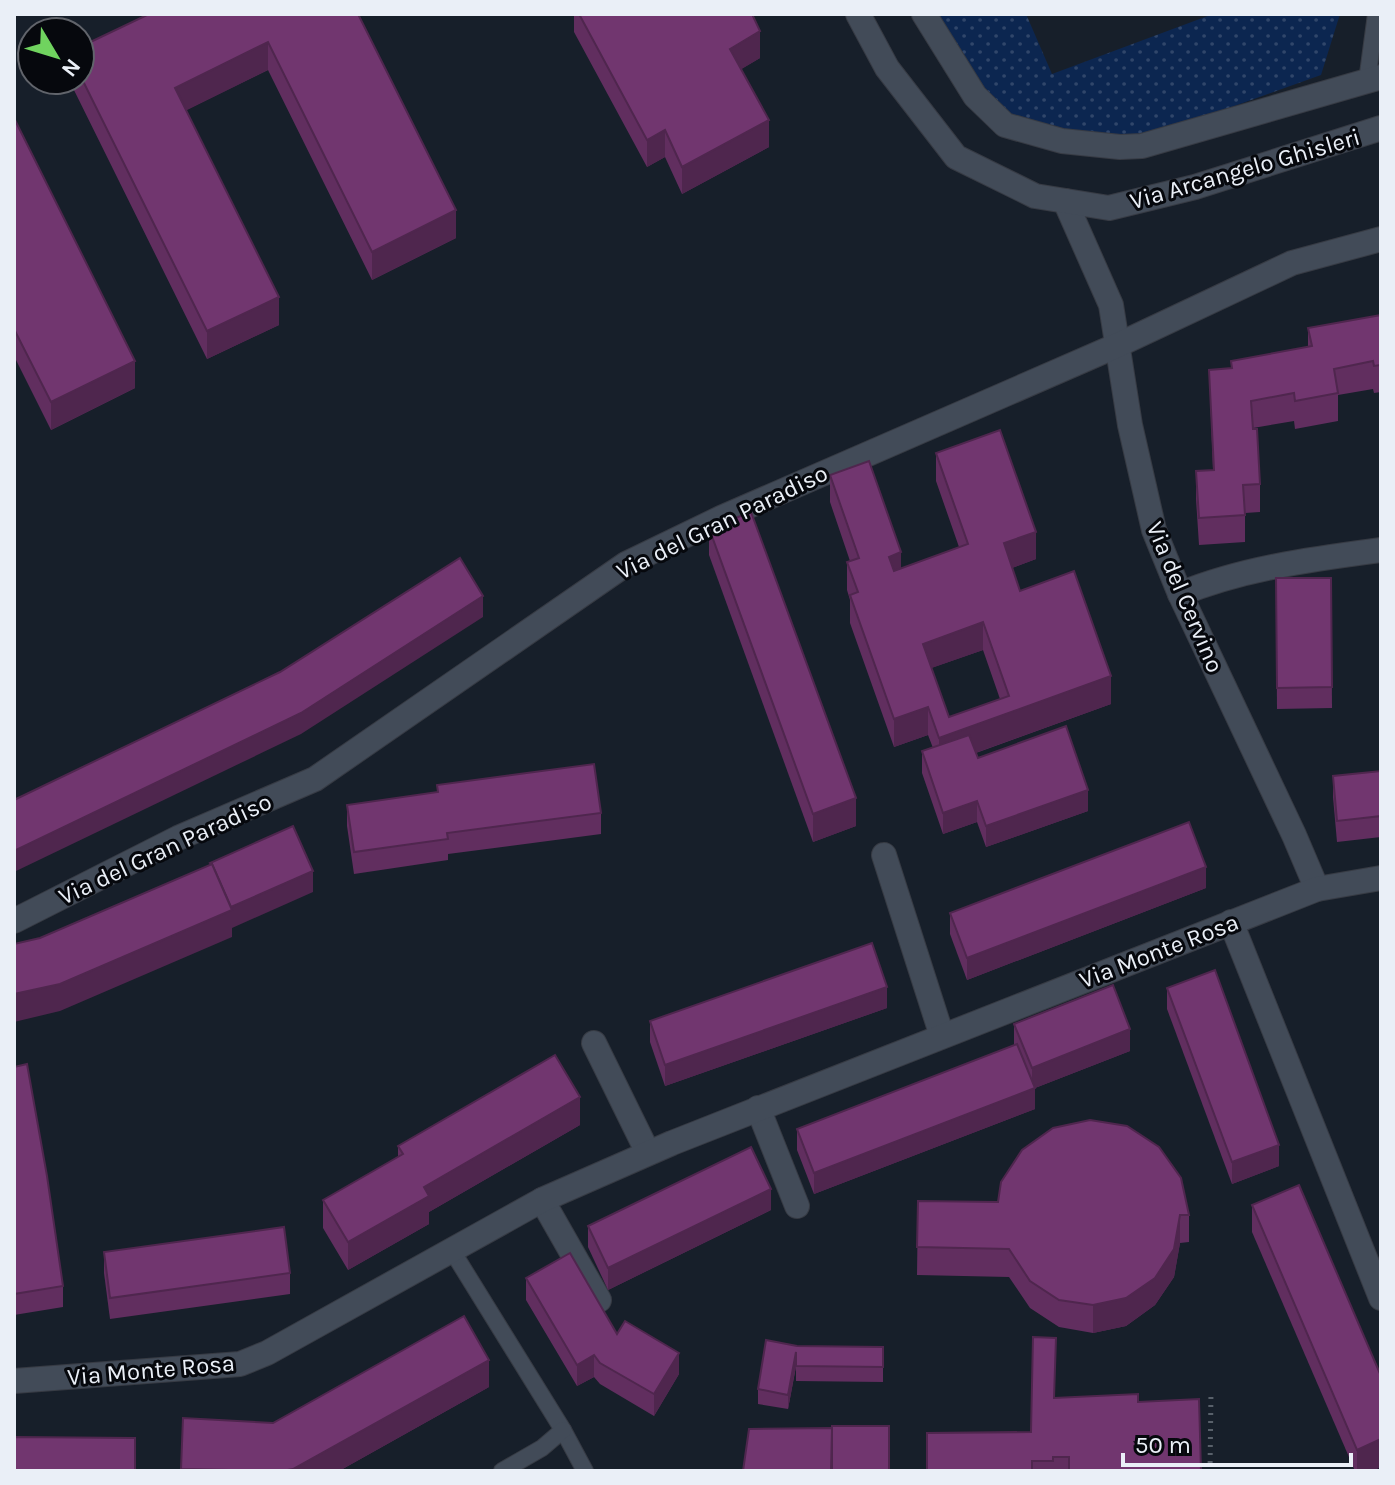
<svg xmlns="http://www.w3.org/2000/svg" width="1395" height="1485" viewBox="0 0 1395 1485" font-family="Karla,sans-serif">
<defs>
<pattern id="grass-dots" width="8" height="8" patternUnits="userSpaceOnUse" patternTransform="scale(2)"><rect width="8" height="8" fill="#0c2650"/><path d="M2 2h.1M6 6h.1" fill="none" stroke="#30466a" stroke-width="1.8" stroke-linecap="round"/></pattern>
</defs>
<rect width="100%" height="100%" fill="#171f2a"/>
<path fill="url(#grass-dots)" d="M934 14H1026L1052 74 1213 14H1340L1321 75 1120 147 1049 137 975 96Z"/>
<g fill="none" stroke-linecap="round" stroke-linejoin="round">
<g stroke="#373b44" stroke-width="18">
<g id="service">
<path d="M1367 81 1376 14"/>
<path d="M451 1249 563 1430 585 1471"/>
<path d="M502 1471 542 1448 563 1430"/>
</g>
</g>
<g stroke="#373b44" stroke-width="26">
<g id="minor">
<path d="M1065 201 1111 305 1130 425 1154 530 1180 594 1294 835 1317 889"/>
<path d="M1180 594C1243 568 1313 559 1381 550"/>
<path d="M884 855 942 1036"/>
<path d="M14 921 178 838 315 779 626 564 721 518 1118 345 1292 263 1381 239"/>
<path d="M1231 922 1381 1298"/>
<path d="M594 1043 648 1153"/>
<path d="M758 1108 797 1206"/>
<path d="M542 1200 599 1300"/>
<path d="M14 1381 240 1364 267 1353 542 1200 672 1143 1317 889 1381 878"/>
</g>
</g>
<g stroke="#373b44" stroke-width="26">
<g id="tertiary">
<path d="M858 14 887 68 956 157 1035 196 1109 208 1195 187 1381 128"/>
<path d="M924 14 975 96 1005 125 1062 141 1120 147 1142 146 1381 77"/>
</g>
</g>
<path stroke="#58606a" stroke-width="5" stroke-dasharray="2 6" stroke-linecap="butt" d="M1210 1471 1211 1392"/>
<use href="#service" stroke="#424b58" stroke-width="16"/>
<use href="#minor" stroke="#424b58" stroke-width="24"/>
<use href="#tertiary" stroke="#424b58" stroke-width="24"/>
</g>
<g fill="#612e5f" fill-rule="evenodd">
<path d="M358 14 456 238 372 280 268 70 186 110 279 325 207 359 69 80H80V47Z"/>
<path d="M574 14H579L760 58 741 69 769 147 682 194 665 157 647 167 574 32Z"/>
<path d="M14 118 135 388 51 430 14 356Z"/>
<path d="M1381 315V392L1374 393 1373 389 1338 395V421L1295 429 1294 421 1253 428 1260 484V512L1245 513V542L1199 545 1196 499V471L1213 470 1209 370 1231 368V361L1308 347V328Z"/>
<path d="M936 453 1036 559 1012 568 1020 591 1111 704 976 753 978 758 1088 811 986 847 977 822 943 834 922 773V751L933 748 928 735 894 747 850 623V600L847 590V562L850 561 830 502V475L901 568 959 547 936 481ZM983 650 1000 699 949 717 931 668Z"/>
<path d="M709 528 856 826 813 842 709 555Z"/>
<path d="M1276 578H1331L1332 708 1277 709Z"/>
<path d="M1381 771V837L1337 842 1333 797V776Z"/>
<path d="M437 785 601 813V834L448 854V860L354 874 347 826V805L437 792Z"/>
<path d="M1206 888 967 980 950 934V913Z"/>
<path d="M1167 988 1279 1166 1232 1184 1167 1009Z"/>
<path d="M887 1008 665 1086 650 1042V1021Z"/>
<path d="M1014 1024 1130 1051 1035 1088V1109L814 1194 797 1150V1129L1014 1045Z"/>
<path d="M14 1067 63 1286V1307L14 1315Z"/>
<path d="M580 1125 429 1212V1224L348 1270 323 1228V1200L398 1157V1146Z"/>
<path d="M918 1201 1189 1215V1242L1180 1243 1174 1277 1155 1305 1126 1326 1093 1333 1059 1327 1030 1308 1009 1277 917 1275Z"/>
<path d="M1252 1205 1381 1376V1467L1371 1471H1355L1252 1232Z"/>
<path d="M771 1210 608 1290 588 1247V1226Z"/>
<path d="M104 1252 290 1273V1294L110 1319 104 1273Z"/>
<path d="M526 1278 617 1334 679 1374 654 1416 600 1384 594 1377 577 1386 526 1300Z"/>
<path d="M797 1346 883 1347V1382L796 1381V1367L788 1409 758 1404V1389Z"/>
<path d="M489 1387 339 1471H181L183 1418 273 1423Z"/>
<path d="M1055 1398 1138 1402 1201 1471H927L1031 1432Z"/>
</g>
<g fill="#4f264e">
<path d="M760 31V58L730 76V49Z"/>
<path d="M268 42V70L175 116V88Z"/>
<path d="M769 120V147L682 194V167Z"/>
<path d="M665 130V157L647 167V140Z"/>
<path d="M456 210V238L372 280V252Z"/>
<path d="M279 297V325L207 359V331Z"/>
<path d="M135 361V388L51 430V402Z"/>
<path d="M1036 532V559L1004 571V543Z"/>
<path d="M901 552V580L889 584V557Z"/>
<path d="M483 596V617L301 734 14 872V851Z"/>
<path d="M983 622V650L923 671V644Z"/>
<path d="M1111 676V704L939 766V738Z"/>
<path d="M928 707V735L894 747V719Z"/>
<path d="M1088 790V811L986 847V826Z"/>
<path d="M856 798V826L813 842V814Z"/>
<path d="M977 801V822L943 834V813Z"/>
<path d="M1206 867V888L967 980V958Z"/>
<path d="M313 871V892L232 928V937L60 1011 14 1022V994L229 907Z"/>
<path d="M887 987V1008L665 1086V1065Z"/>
<path d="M1130 1029V1051L1035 1088V1109L814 1194V1173L1032 1089V1068Z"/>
<path d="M580 1097V1125L429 1212V1224L348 1270V1242L424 1187Z"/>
<path d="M1279 1145V1166L1232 1184V1162Z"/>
<path d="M771 1189V1210L608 1290V1268Z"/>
<path d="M1180 1215V1243L1174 1277 1155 1305 1126 1326 1093 1333V1305Z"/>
<path d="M796 1352V1366L788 1409V1395Z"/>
<path d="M679 1353V1374L654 1416V1394Z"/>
<path d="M594 1355V1377L577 1386V1365Z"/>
<path d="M489 1360V1387L339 1471H293V1469Z"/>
<path d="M1381 1439V1467L1371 1471H1357V1450Z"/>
</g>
<g fill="#71366f" stroke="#4f264e" stroke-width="2" fill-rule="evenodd">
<path d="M149 14H358L456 210 372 252 268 42 175 88 279 297 207 331 80 75V47Z"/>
<path d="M579 14H752L760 31 730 49 769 120 682 167 665 130 647 140Z"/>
<path d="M14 118 135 361 51 402 14 329Z"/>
<path d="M1381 315V365L1374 366 1373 361 1334 369 1338 393 1295 401 1294 393 1251 401 1253 429H1257L1260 484 1243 485 1245 515 1199 518 1196 471 1214 470 1209 370 1232 368 1231 361 1312 346 1308 328Z"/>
<path d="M1000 430 1036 532 1004 543 1020 591 1074 571 1111 676 939 738 928 707 894 719 850 595 858 592 847 562 859 558 830 475 869 461 901 552 889 557 894 571 968 544 936 453ZM983 622 1009 696 949 717 923 644Z"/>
<path d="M751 512 856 798 813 814 709 528Z"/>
<path d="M460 558 483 596 301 713 14 851V800L280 672Z"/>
<path d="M1276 578H1331L1332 687 1277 688Z"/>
<path d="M1066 726 1088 790 986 826 977 801 943 813 922 751 969 735 978 758Z"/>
<path d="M594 764 601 813 447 833 448 839 354 852 347 805 438 792 437 785Z"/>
<path d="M1381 771V816L1337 821 1333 776Z"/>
<path d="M1189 822 1206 867 967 958 950 913Z"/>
<path d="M293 826 313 871 231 907 212 864H211L210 863Z"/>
<path d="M212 864 232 910 60 984 14 994V944L40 938Z"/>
<path d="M872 943 887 987 665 1065 650 1021Z"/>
<path d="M1215 970 1279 1145 1232 1162 1167 988Z"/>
<path d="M1113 985 1130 1029 1032 1068 1014 1024Z"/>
<path d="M1017 1044 1035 1088 814 1173 797 1129Z"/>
<path d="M555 1055 580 1097 424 1187 429 1196 348 1242 323 1200 403 1154 398 1146Z"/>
<path d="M27 1064 47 1176 63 1286 14 1294V1067Z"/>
<path d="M1090 1120 1127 1126 1159 1147 1181 1178 1189 1215H1180L1174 1249 1155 1278 1126 1298 1093 1305 1059 1300 1030 1281 1009 1249 917 1247 918 1201 998 1202 1001 1182 1022 1150 1053 1128Z"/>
<path d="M751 1147 771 1189 608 1268 588 1226Z"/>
<path d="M1299 1185 1381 1376V1439L1357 1450 1252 1205Z"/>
<path d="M284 1227 290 1273 110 1298 104 1252Z"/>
<path d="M570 1253 617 1334 625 1321 679 1353 654 1394 600 1363 594 1355 577 1365 526 1278Z"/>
<path d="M464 1316 489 1360 293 1469 282 1471 181 1469 183 1418 273 1423Z"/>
<path d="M1033 1337 1056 1338 1054 1398 1138 1394V1402L1199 1399 1201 1471H1069V1457H1053V1461H1032V1471H927V1433L1031 1432Z"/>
<path d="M766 1340 797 1346 883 1347V1367L796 1366V1352L788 1395 758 1389Z"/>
<rect x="832" y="1426" width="57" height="45"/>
<path d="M832 1428 831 1471H743L749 1429Z"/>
<path d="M14 1437 135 1438V1471H14Z"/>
</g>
<g text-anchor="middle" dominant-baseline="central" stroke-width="6" stroke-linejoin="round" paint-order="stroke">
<g font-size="24" fill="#eaeff7" stroke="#06080d">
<text transform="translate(1245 169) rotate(-16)">Via Arcangelo Ghisleri</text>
<text transform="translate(722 522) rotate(-26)">Via del Gran Paradiso</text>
<text transform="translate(1185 597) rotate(67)">Via del Cervino</text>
<text transform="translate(165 849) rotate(-25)">Via del Gran Paradiso</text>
<text transform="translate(1159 951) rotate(-21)">Via Monte Rosa</text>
<text transform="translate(151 1370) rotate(-5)">Via Monte Rosa</text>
</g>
</g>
<rect width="1395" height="1485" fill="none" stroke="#eaeff7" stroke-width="32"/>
<g transform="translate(56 56) rotate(128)"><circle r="38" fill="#06080d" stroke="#61646b" stroke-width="2"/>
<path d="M0-6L14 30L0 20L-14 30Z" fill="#70d35f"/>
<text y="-12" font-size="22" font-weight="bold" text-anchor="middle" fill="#eaeff7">N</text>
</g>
<path d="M1123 1453v12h228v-12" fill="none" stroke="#eaeff7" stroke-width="4"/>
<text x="1135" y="1453" font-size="24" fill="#eaeff7" stroke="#06080d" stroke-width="6" paint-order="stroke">50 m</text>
</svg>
